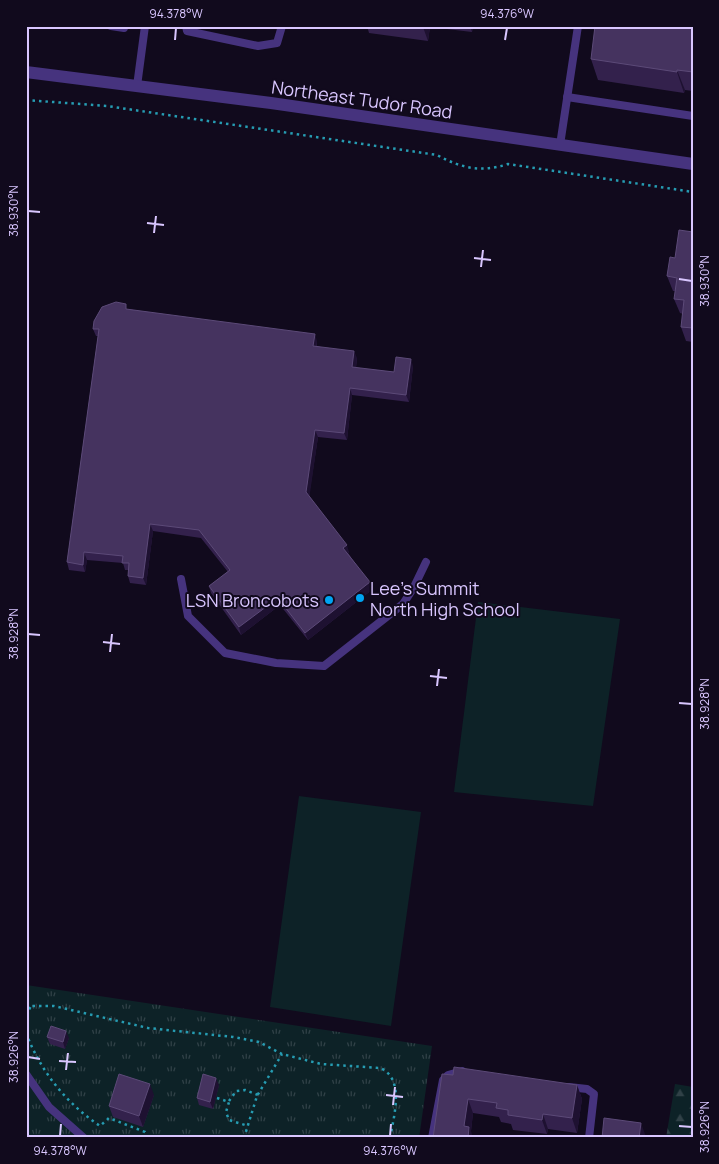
<svg xmlns="http://www.w3.org/2000/svg" width="719" height="1164" viewBox="0 0 719 1164" font-family="Manrope,sans-serif">
<defs>
<pattern id="forest-firs" width="22" height="20" patternUnits="userSpaceOnUse" patternTransform="scale(1.25)"><rect width="22" height="20" fill="#0d2227"/><path d="M5 1l3.5 6h-7zM16 11l3.5 6h-7z" fill="#304147"/></pattern>
<pattern id="park-tufts" width="24" height="20" patternUnits="userSpaceOnUse" patternTransform="scale(1.25)"><rect width="24" height="20" fill="#0d2227"/><path d="M3 7l-1-3M5 7V3M7 7l1-3M15 17l-1-3M17 17v-4M19 17l1-3" fill="none" stroke="#304147"/></pattern>
</defs>
<rect width="100%" height="100%" fill="#110a1d"/>
<path fill="url(#forest-firs)" d="M675 1084 693 1087V1138H666Z"/>
<path fill="url(#park-tufts)" d="M26 985 432 1046 419 1138H26Z"/>
<g fill="#0d2227">
<path d="M478 602 620 619 593 806 454 792Z"/>
<path d="M299 796 421 812 391 1026 270 1007Z"/>
</g>
<g fill="none" stroke-linecap="round" stroke-linejoin="round">
<g stroke="#269cb2" stroke-width="2.5" stroke-dasharray="2.5 4" stroke-linecap="butt">
<path d="M26 100 107 106 437 155C461 168 481 173 508 164L693 192"/>
<path d="M26 1006H54L148 1028 233 1037 259 1042 282 1054 321 1064 380 1068C405 1078 394 1116 390 1138"/>
<path d="M26 1015 31 1006"/>
<path d="M26 1033C41 1072 66 1103 100 1126L109 1118 145 1132 148 1138"/>
<path d="M217 1098 229 1102 226 1112 229 1120 248 1126"/>
<path d="M229 1101 236 1091 245 1090 258 1095"/>
<path d="M244 1138 257 1096 282 1054"/>
</g>
<g stroke="#46337e" stroke-width="8">
<path d="M111 26 124 28"/>
<path d="M186 26 187 31 258 46 277 43 282 26"/>
<path d="M137 86 145 26"/>
<path d="M567 97 693 116"/>
<path d="M560 145 578 26"/>
<path d="M181 579 188 616 225 653 276 663 324 666 403 604 414 587 426 562"/>
<path d="M26 1074 49 1107 84 1138"/>
<path d="M569 1087 587 1089 594 1094 589 1138"/>
<path d="M432 1138 443 1080 448 1075 462 1071"/>
</g>
<path stroke="#46337e" stroke-width="12" d="M26 72 271 103 693 164"/>
</g>
<g fill="#33214c">
<path d="M241 26H253V28Z"/>
<path d="M367 26H473L472 32 430 27 428 41 369 33Z"/>
<path d="M693 26V91L685 90 684 93 598 80 591 59Z"/>
<path d="M693 232V342L686 341 681 327 683 314 680 313 674 299 676 291H673L667 276 675 258Z"/>
<path d="M128 309 317 341V346L357 358 356 368 394 372 413 366 409 402 352 395 347 440 318 437 309 496 349 552 348 553 373 589 308 640 280 605 241 635 211 593 209 586 228 572 201 538 153 531 146 585 130 583 128 576V570H125L123 563 87 560 85 572 69 570 67 562 98 336H96L93 329Z"/>
<path d="M47 1037 69 1038 65 1049 50 1044Z"/>
<path d="M453 1075 577 1085 582 1099 577 1133 548 1129 547 1134 513 1130 511 1124 501 1122 499 1117 473 1113 471 1131 433 1138Z"/>
<path d="M219 1085 213 1109 199 1105 197 1098Z"/>
<path d="M154 1095 143 1127 113 1117 109 1106Z"/>
</g>
<g fill="#1e1131">
<path d="M423 26 430 27 428 41 423 27Z"/>
<path d="M470 26H473L472 32Z"/>
<path d="M677 70 685 90 684 93 677 72Z"/>
<path d="M315 334 317 341 316 353 313 346Z"/>
<path d="M354 351 357 358 355 374 352 367Z"/>
<path d="M411 359 413 366 409 402 406 395Z"/>
<path d="M350 388 352 395 347 440 344 433Z"/>
<path d="M315 430 318 437 309 500 306 492Z"/>
<path d="M150 524 153 531 146 585 143 578Z"/>
<path d="M347 545 349 552 346 555 343 548Z"/>
<path d="M84 552 87 560 85 572 83 565Z"/>
<path d="M370 582 373 589 308 640 305 633Z"/>
<path d="M278 598 280 605 241 635 239 627Z"/>
<path d="M66 1031 69 1038 65 1049 63 1042Z"/>
<path d="M216 1078 219 1085 213 1109 210 1102Z"/>
<path d="M150 1084 154 1095 143 1127 139 1116Z"/>
<path d="M577 1085 582 1099 577 1133 572 1118Z"/>
<path d="M468 1099 473 1113 471 1131 473 1138H468L464 1126Z"/>
<path d="M543 1114 548 1129 547 1134 542 1120Z"/>
<path d="M641 1123 646 1137V1138H639Z"/>
</g>
<g fill="#45335f" stroke="#5c4a78">
<path d="M595 26H693V72L677 70V72L591 59Z"/>
<path d="M679 230 693 232V328L681 327 684 300 674 299 677 278 667 276 670 257 675 258Z"/>
<path d="M116 302 126 304V309L315 334 313 346 354 351 352 367 394 372 396 357 411 359 406 395 350 388 344 433 315 430 306 492 347 545 343 548 370 582 305 633 278 598 239 627 209 586 230 570 199 530 150 524 143 578 128 576 129 563H122L123 556 84 552 83 565 67 562 99 329H93L94 321 102 307Z"/>
<path d="M51 1026 66 1031 63 1042 47 1037Z"/>
<path d="M454 1067 577 1085 572 1118 543 1114 542 1120 508 1115V1110L496 1108 497 1103 468 1099 464 1126 469 1127 468 1138H433L442 1074 453 1075Z"/>
<path d="M119 1074 150 1084 139 1116 109 1106Z"/>
<path d="M203 1074 216 1078 210 1102 197 1098Z"/>
<path d="M604 1118 641 1123 639 1138H602Z"/>
</g>
<path fill="none" stroke="#d9c6ff" stroke-width="2" d="M175 40 176 28M505 40 507 28M28 211 40 212M147 223 164 225M154 233 156 216M474 258 491 260M481 267 483 250M679 279 692 281M28 634 40 635M103 642 120 644M110 652 112 634M430 676 447 678M437 686 439 669M679 703 692 704M28 1057 40 1059M59 1061 76 1062M66 1070 68 1053M386 1095 403 1097M393 1105 395 1087M679 1126 692 1127M60 1136 61 1124M390 1136 391 1124"/>
<g fill="#00a4f1" stroke="#110a1d" stroke-width="2">
<circle cx="360" cy="598" r="5"/>
<circle cx="329" cy="600" r="5"/>
</g>
<g text-anchor="middle" dominant-baseline="central" stroke-width="4" stroke-linejoin="round" paint-order="stroke">
<g font-size="18" fill="#d9c6ff" stroke="#110a1d">
<text transform="translate(362 99) rotate(8)">Northeast Tudor Road</text>
</g>
<g font-size="18" fill="#d9c6ff" stroke="#110a1d" text-anchor="start">
<text x="370" y="588">Lee's Summit<tspan x="370" dy="21">North High School</tspan></text>
<text x="319" y="600" text-anchor="end">LSN Broncobots</text>
</g>
</g>
<rect width="719" height="1164" fill="none" stroke="#110a1d" stroke-width="55"/>
<rect x="28" y="28" width="664" height="1108" fill="none" stroke="#d9c6ff" stroke-width="2"/>
<g font-size="12" text-anchor="middle" fill="#d9c6ff">
<text x="176" y="18">94.378°W</text>
<text x="507" y="18">94.376°W</text>
<text transform="translate(14 211) rotate(-90)" y="4">38.930°N</text>
<text transform="translate(705 281) rotate(-90)" y="4">38.930°N</text>
<text transform="translate(14 634) rotate(-90)" y="4">38.928°N</text>
<text transform="translate(705 704) rotate(-90)" y="4">38.928°N</text>
<text transform="translate(14 1057) rotate(-90)" y="4">38.926°N</text>
<text transform="translate(705 1127) rotate(-90)" y="4">38.926°N</text>
<text x="60" y="1155">94.378°W</text>
<text x="390" y="1155">94.376°W</text>
</g>
</svg>
